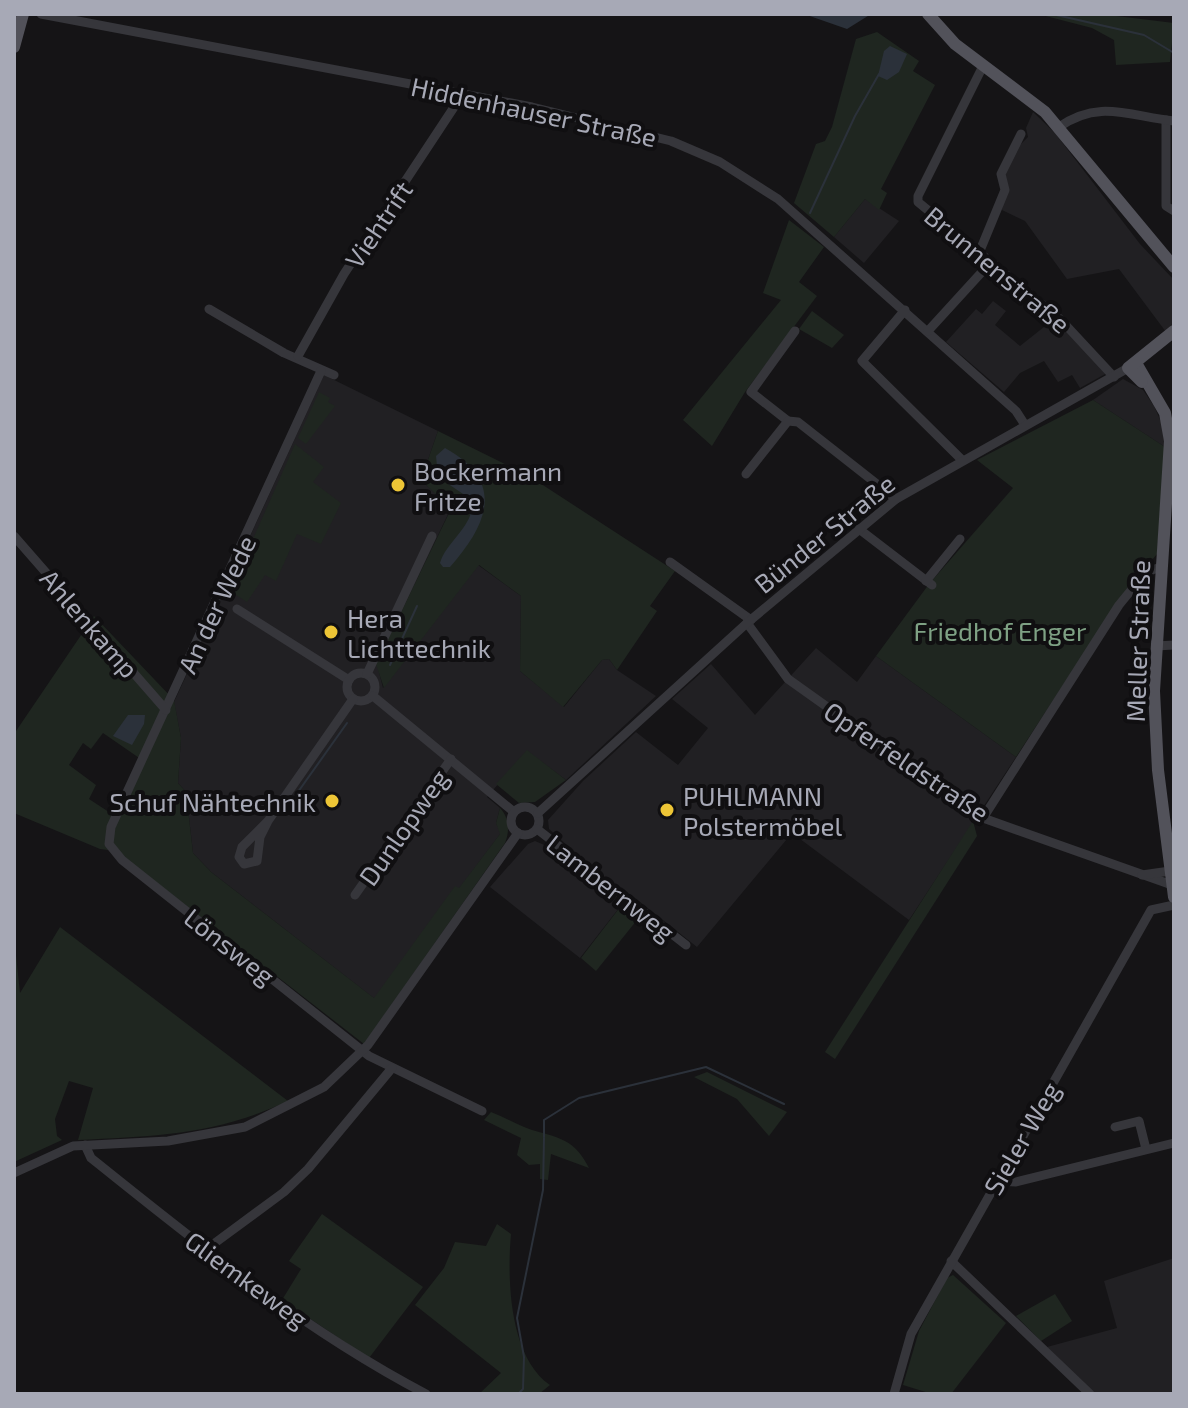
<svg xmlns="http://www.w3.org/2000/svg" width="1188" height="1408" viewBox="0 0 1188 1408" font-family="'Exo 2',sans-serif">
<rect width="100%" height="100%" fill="#151416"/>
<g fill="#212023">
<path d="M1033 112 1055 133 1140 244 1174 280V322L1166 332 1119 269 1067 279 1025 221 1002 210 1005 173 1017 148 1028 137 1026 128Z"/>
<path d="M865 199 899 221 864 263 834 237Z"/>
<path d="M993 301 1006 311 995 325 1020 346 1054 319 1107 373 1080 388 1072 375 1058 382 1044 361 1020 373 1004 392 946 342 976 309 982 314Z"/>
<path d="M324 375 438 431 421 480 451 508 377 664 383 688 478 565 521 596 520 671 564 707 602 660 609 659 617 670 656 696 566 780 527 751 487 797 500 808 496 823 501 833 459 889 455 887 375 999 211 872 193 853 186 792 178 783 181 738 174 702Z"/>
<path d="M1123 379 1143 390 1154 406 1162 424 1165 447 1093 400Z"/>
<path d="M816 648 857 682 876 656 1016 757 909 920 792 833 697 947 630 894 580 958 490 887 528 844 535 841 556 850 571 849 549 829 548 820 583 781 636 732 678 765 708 728 672 699 711 664 755 715Z"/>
<path d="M1174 1258V1394H1092L1047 1347 1117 1328 1104 1281Z"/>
</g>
<g fill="#1f2620" fill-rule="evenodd">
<path d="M1038 14H1100L1174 23 1170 62 1116 65 1114 40 1092 28Z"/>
<path d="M877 32 919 61 913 71 935 85 881 189 887 193 879 210 865 199 834 237 794 203 816 144 825 141 832 127 856 39Z"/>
<path d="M789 220 824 247 799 282 817 296 745 392 712 446 683 420 781 300 763 293Z"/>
<path d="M812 311 844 335 832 348 799 329Z"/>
<path d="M319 392 330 398 328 402 335 406 306 444 298 438Z"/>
<path d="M1093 400 1165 447 1157 554 1118 601 1016 757 876 656 929 584 1013 488 977 460Z"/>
<path d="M438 431 529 476 675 571 650 606 657 611 617 670 609 659 602 660 563 707 520 671 521 596 479 565 384 688 376 664 451 509 421 480Z"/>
<path d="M295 444 324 467 313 482 341 503 321 544 297 534 276 581 265 575 247 602 230 591Z"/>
<path d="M94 616 174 700 181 738 178 783 186 792 193 853 211 872 374 998 455 886 459 888 500 834 496 823 500 808C509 817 510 832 505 843L364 1044 116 851 100 849 14 813V734ZM103 733 145 762 118 818 89 799 96 785 69 765 83 743 91 749Z"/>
<path d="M527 750 566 780 535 802 519 803 496 784Z"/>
<path d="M973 821 977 836 835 1059 825 1052Z"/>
<path d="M624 902 641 915 596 971 581 958Z"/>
<path d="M60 927 288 1101C215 1135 157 1136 78 1140L93 1088 69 1081 55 1119 57 1136 62 1140 14 1162V936L20 993Z"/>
<path d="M707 1072 787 1112 769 1136 737 1099 694 1077Z"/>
<path d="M491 1112C507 1118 523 1128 539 1132 565 1139 576 1143 589 1168L551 1154 548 1180 540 1179V1164L529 1165 517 1155 521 1138 484 1120Z"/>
<path d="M322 1214 423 1287 369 1358 282 1300 301 1269 289 1261Z"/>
<path d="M497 1224 511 1234C507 1279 509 1357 550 1385L539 1394H479L501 1373 415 1305 444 1268 455 1242 486 1246Z"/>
<path d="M953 1275 1006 1323 951 1394H932L903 1385 919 1331 947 1278Z"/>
<path d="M1055 1294 1072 1321 1041 1341 1016 1316Z"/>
</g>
<g fill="#2b313a">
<path d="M804 14H871L847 29Z"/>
<path d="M890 46 907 54 899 72 887 80 878 76 884 51Z"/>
<path d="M445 448C505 481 489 523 450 567H443L440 563C447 540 475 526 472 500L438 477 436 456Z"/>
<path d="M128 715H145L144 724 132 745 113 736Z"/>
</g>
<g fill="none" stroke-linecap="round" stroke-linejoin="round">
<g stroke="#2b313a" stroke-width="2">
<path d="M1052 14 1144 35 1174 53"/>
<path d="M810 213 855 116 879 74"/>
<path d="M390 665 417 606"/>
<path d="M288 806 347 723"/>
<path d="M544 1137V1120L579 1098 706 1067 784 1104"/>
<path d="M518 1394 523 1389 524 1357 517 1318 543 1190 544 1138"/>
</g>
<g stroke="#36363b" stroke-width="9">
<path d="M41 14 532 107 671 141 720 162 778 199 1016 411 1025 425"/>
<path d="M983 66 918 196V202L1061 320 1114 377"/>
<path d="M1166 120V206L1174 211"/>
<path d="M1059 127C1099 99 1129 116 1174 121"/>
<path d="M979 253 1005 190 1001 174 1021 134"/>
<path d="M209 309 284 353 334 375"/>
<path d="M905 310 862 361 962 460"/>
<path d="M928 331 991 262"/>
<path d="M298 356 344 274 462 95"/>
<path d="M321 371 111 827 109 844 122 860 369 1056 482 1111"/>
<path d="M788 421 751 392 795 331"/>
<path d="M746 474 788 421 798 422 896 499"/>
<path d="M859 529 932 585"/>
<path d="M14 536 166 710"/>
<path d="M670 562 751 620"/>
<path d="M926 581 960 539"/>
<path d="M237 609 349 680"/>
<path d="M747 623 788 679 983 818 1172 885"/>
<path d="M1156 646 1174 645"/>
<circle cx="361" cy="687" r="14"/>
<path d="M367 674 432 536"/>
<path d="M373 696 514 812"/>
<circle cx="525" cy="821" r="14"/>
<path d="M538 813 747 623 896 499 1128 368"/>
<path d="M983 818 1119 605 1146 572 1161 567"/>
<path d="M268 821 260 837 257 861 244 864 239 857 242 847 268 821 353 699"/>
<path d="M537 829 686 945"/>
<path d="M1142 875 1170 871"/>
<path d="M355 895 451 759"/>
<path d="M1115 1127 1139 1121 1146 1149"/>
<path d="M85 1145 91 1158C198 1244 304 1330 426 1394"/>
<path d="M14 1173 73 1146 168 1141 245 1127 324 1087 368 1045 518 833"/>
<path d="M997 1181 1016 1182 1174 1143"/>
<path d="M204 1251 284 1192 308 1169 392 1068"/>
<path d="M951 1261 1090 1394"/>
<path d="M894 1394 911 1334 1151 910 1174 905"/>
</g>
<g stroke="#52525a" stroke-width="12">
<path d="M928 14 955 44 1045 112 1174 267"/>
<path d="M14 47 23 14"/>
<path d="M1136 363 1165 413 1170 441 1154 691 1158 770 1174 897"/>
<path d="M1142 382 1128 368 1174 331"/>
</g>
</g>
<g fill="#edc536" stroke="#100f11" stroke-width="3">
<circle cx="398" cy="485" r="8"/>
<circle cx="331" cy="632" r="8"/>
<circle cx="332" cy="801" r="8"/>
<circle cx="667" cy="810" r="8"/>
</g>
<g text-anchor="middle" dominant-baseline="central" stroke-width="8" stroke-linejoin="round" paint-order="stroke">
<g font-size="26" fill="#a7a9b6" stroke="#100f11">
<text transform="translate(534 111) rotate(12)">Hiddenhauser Straße</text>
<text transform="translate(378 224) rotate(-56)">Viehtrift</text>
<text transform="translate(998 269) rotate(40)">Brunnenstraße</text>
<text transform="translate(824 533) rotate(-39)">Bünder Straße</text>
<text transform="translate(216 604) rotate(-65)">An der Wede</text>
<text transform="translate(90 623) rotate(49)">Ahlenkamp</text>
<text transform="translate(1137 641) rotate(-88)">Meller Straße</text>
<text transform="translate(907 761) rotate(34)">Opferfeldstraße</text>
<text transform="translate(403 827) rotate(-55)">Dunlopweg</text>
<text transform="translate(611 887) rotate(38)">Lambernweg</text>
<text transform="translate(230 946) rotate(38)">Lönsweg</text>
<text transform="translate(1021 1138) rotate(-60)">Sieler Weg</text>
<text transform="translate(247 1279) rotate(36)">Gliemkeweg</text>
</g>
<g font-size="26" fill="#a7a9b6" stroke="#100f11" text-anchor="start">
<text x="414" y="470">Bockermann<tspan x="414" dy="30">Fritze</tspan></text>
<text x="347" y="617">Hera<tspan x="347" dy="30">Lichttechnik</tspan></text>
<text x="683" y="795">PUHLMANN<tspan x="683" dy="30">Polstermöbel</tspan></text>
<text x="316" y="801" text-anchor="end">Schuf Nähtechnik</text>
</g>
<g font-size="26" fill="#7ea184" stroke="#100f11">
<text x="1000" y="630">Friedhof Enger</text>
</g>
</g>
<rect width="1188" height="1408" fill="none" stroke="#a7a9b6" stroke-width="32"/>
</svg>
